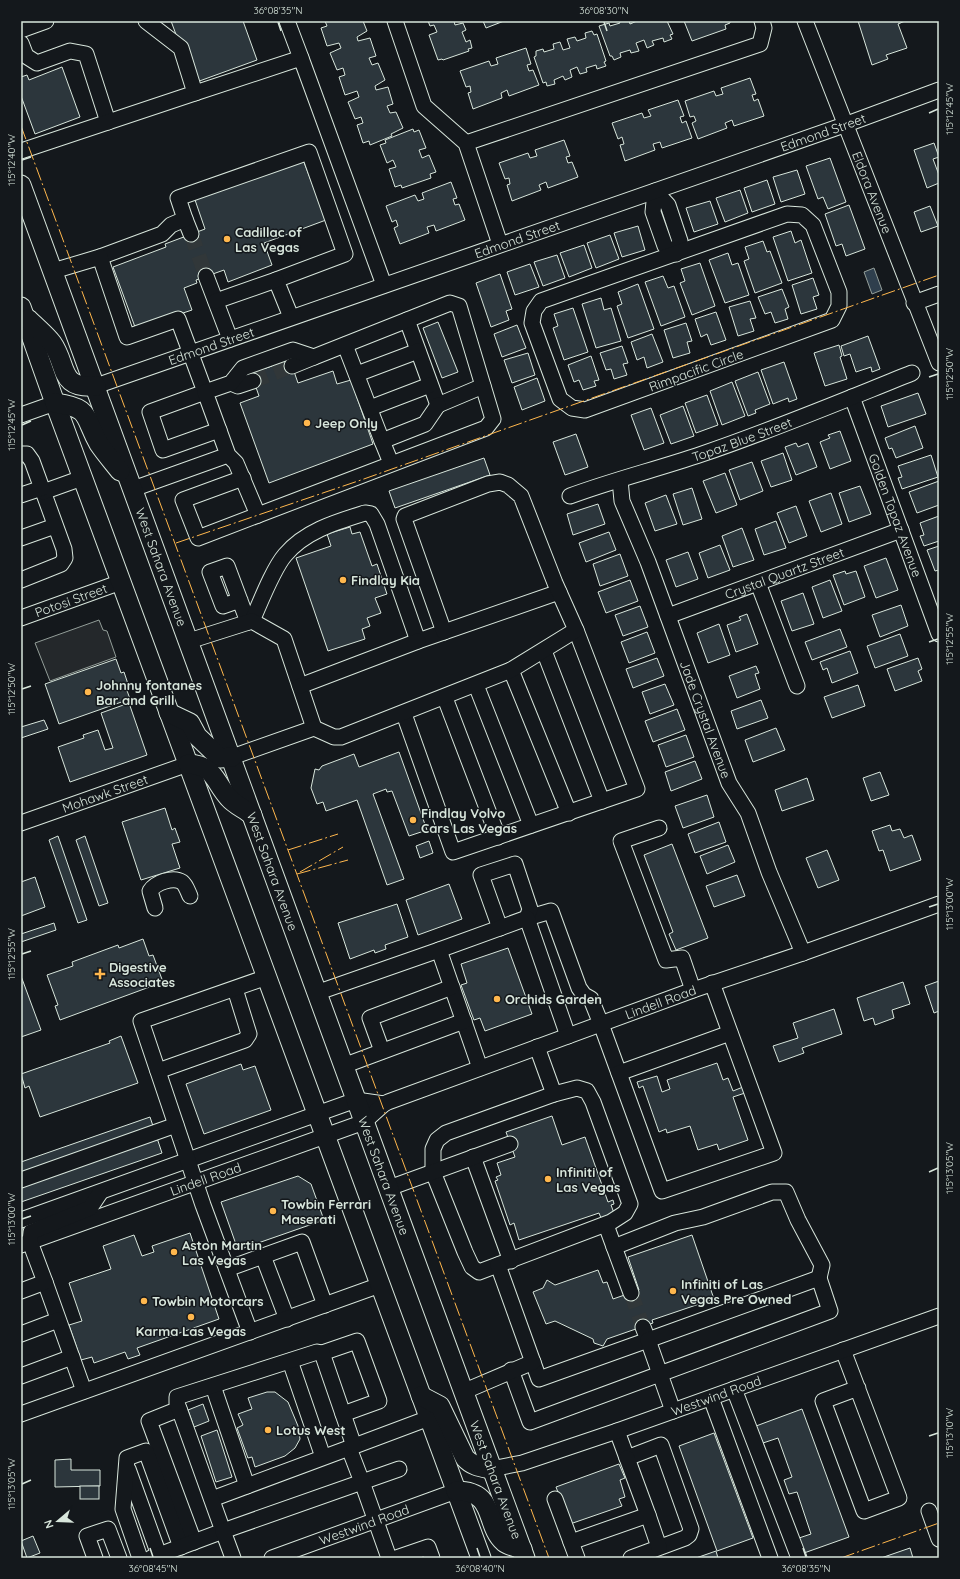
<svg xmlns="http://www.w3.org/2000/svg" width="960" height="1579" viewBox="0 0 960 1579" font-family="Quicksand,sans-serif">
<rect width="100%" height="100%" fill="#14181c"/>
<path fill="#24282b" stroke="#939e99" d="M99 620 103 630 107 631 116 657 50 681 35 643Z"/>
<path fill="#2f3f4d" stroke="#939e99" d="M874 268 882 290 872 294 864 272Z"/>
<g fill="#2c363c" stroke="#d8e6dc">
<path d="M171 21H243L257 60 194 83Z"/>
<path d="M325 21H363L367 31 357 37 358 41 370 38 376 56 369 58 372 65 378 63 385 80 375 86 376 90 388 87 393 104 387 106 390 113 396 112 403 128 391 134 392 136 370 145 369 141 363 143 357 125 363 123 361 117 355 119 348 102 359 97 357 91 345 95 339 77 345 75 343 68 337 70 330 53 341 48 339 43 327 46 321 28 327 26Z"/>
<path d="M428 21H454L455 25 463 23 466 30 462 32 466 42 470 40 472 48 468 49 469 51 443 60 442 59 438 60 429 35 437 32 434 25 430 26Z"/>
<path d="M483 21H504L486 28Z"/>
<path d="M619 21H629L630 24 637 21H667L673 34 670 35 672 39 664 42 663 38 652 41 654 45 647 48 644 40 636 43 639 51 631 53 630 50 620 53 621 57 614 60 612 56H610L599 26 609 23 610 26 620 23Z"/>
<path d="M684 21H730V23L725 25 726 29 692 41Z"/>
<path d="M858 21H905L898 24 907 48 886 55 888 59 872 65Z"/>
<path d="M592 31 594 35 597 34 606 61 604 62 606 66 597 69 596 65 586 68 587 72 580 74 577 67 570 70 572 77 565 80 563 76 554 80 555 84 547 86 546 82 543 83 534 57 536 56V51L543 49 544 52 554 49 553 44 560 42 563 50 570 48 567 39 575 37 577 41 586 38 585 33Z"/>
<path d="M526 48 531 64 527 65 529 71 533 70 539 85 509 96 507 90 501 93 502 98 473 109 468 93 471 92 470 86 466 87 460 71 489 61 491 66 498 64 496 58Z"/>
<path d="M62 67 80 117 35 134 21 96V77L27 75 29 80Z"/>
<path d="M750 78 756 94 752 95 754 101 758 99 764 116 734 126 732 120 725 123 727 128 698 139 692 123 696 121 694 116 690 117 685 101 714 91 716 96 723 94 721 88Z"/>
<path d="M678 100 684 116 680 117 682 123 686 121 692 138 662 148 660 142 653 144 655 150 625 161 620 145 624 144 622 137 618 139 612 123 642 113 644 118 651 116 648 110Z"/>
<path d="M413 129 414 132 419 130 426 148 419 150 422 158 429 155 436 172 430 174 431 178 402 188 401 185 395 187 389 169 396 167 393 160 387 163 380 145 386 143 385 140Z"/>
<path d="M564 140 570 156 566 157 568 163 572 162 578 177 548 188 546 182 539 185 541 190 512 201 507 185 510 184 509 178 505 179 499 163 528 153 530 158 537 156 535 150Z"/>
<path d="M934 143 939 157 933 159 939 175V183L927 188 914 150Z"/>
<path d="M302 157 326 220 264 243 272 265 228 282 224 270 196 280 197 283 184 288 192 310 177 315 176 312 135 327 113 267 166 247 165 244 205 229 194 197Z"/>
<path d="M830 158 846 202 828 209 823 197 818 199 806 166Z"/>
<path d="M797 170 805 194 781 202 773 177Z"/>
<path d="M767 180 775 204 752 212 744 188Z"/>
<path d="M451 182 457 198 453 199 455 205 459 204 465 220 436 231 434 225 427 227 429 233 400 244 394 228 398 226 396 220 392 222 386 206 415 195 418 201 424 199 422 193Z"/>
<path d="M740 190 748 213 725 222 716 198Z"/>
<path d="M710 201 718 224 694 232 686 208Z"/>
<path d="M849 205 865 249 846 256 842 244 836 246 825 214Z"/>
<path d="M930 206 938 226 921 232 914 212Z"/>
<path d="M638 226 645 250 622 257 614 233Z"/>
<path d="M791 231 795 243 801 240 812 273 788 281 773 237Z"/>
<path d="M610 235 619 259 596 268 587 243Z"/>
<path d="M763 241 767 252 770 251 782 283 755 293 744 261 749 259 745 247Z"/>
<path d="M584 245 592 268 569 277 560 253Z"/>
<path d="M728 253 732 265 738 263 749 295 725 303 709 260Z"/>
<path d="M557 255 565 278 543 286 534 262Z"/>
<path d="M700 263 715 306 692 315 680 283 685 281 681 269Z"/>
<path d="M530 264 539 287 515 295 507 272Z"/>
<path d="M500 274 512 309 506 311 509 320 491 327 476 283Z"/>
<path d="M663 276 668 288 674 286 685 317 661 326 645 282Z"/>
<path d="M813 278 819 295 813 297 817 309 801 314 792 285Z"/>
<path d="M638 284 654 329 628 338 617 306 622 304 618 292Z"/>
<path d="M782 289 789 307 785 309 788 319 775 323 771 312 765 314 758 297Z"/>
<path d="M601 298 604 310 611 308 621 341 596 348 582 304Z"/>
<path d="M750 301 756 318 750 319 754 331 738 336 729 307Z"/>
<path d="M573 308 588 352 564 360 553 328 558 326 554 314Z"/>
<path d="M716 312 726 340 711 345 707 334 701 337 695 319Z"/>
<path d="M438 322 458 372 442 378 423 328Z"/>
<path d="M686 323 692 341 687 342 690 353 673 358 664 330Z"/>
<path d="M517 325 526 348 502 357 494 334Z"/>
<path d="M652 334 663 362 647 368 644 357 637 360 631 342Z"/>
<path d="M868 336 880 369 872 372 871 367 856 372 850 354 844 356 841 346Z"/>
<path d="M839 345 842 356 840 357 847 379 825 386 814 353Z"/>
<path d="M622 346 628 363 623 364 627 375 614 379 611 369 606 370 600 353Z"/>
<path d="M528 353 535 375 512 383 504 360Z"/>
<path d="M591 356 599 380 594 381 596 386 583 390 579 380 574 382 568 365Z"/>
<path d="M290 360 298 383 333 371 337 384 351 380 373 444 269 483 240 403 259 396 251 373Z"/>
<path d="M784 362 797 399 789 402 788 398 773 404 761 370Z"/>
<path d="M758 372 770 404 755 410 756 413 748 416 735 381Z"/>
<path d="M537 378 545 401 522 410 514 387Z"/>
<path d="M732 382 745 416 722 425 710 391Z"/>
<path d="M918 393 926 414 888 427 881 406Z"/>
<path d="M707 395 718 425 696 433 685 403Z"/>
<path d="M683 406 694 436 671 444 660 415Z"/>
<path d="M651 408 664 443 644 450 631 415Z"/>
<path d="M915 426 923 448 896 458 892 448 889 449 885 438Z"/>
<path d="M840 431 851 461 830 469 820 442 830 438 828 435Z"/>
<path d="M576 434 588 467 565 475 553 442Z"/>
<path d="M796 443 798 447 808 443 817 467 796 475 785 447Z"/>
<path d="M783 453 792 480 771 487 761 461Z"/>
<path d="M931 455 938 477 902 489 898 478 902 477 898 466Z"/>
<path d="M484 458 490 475 395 508 389 491Z"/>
<path d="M752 462 763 491 740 500 729 470Z"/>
<path d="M725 473 737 505 716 513 703 481Z"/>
<path d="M939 481V505L917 513 909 492Z"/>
<path d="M860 486 871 514 849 522 839 493Z"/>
<path d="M692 488 702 519 683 525 673 494Z"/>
<path d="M831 493 842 524 821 532 809 501Z"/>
<path d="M666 495 677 524 655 531 645 503Z"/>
<path d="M598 504 605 524 573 535 567 514Z"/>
<path d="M796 506 807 536 789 543 777 513Z"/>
<path d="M939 516V541L924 546 920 536 924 535 920 523Z"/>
<path d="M776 521 786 548 764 555 755 529Z"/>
<path d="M350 527 352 534 360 532 372 566 377 564 387 594 375 598 381 613 367 618 370 626 362 629 365 639 328 651 296 558 331 546 327 534Z"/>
<path d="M742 528 754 560 733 567 722 536Z"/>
<path d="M609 532 616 550 586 562 579 543Z"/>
<path d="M720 545 730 570 708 578 699 553Z"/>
<path d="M939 546V570L935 571 927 550Z"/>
<path d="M688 552 698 579 676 587 666 560Z"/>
<path d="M620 554 628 576 600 586 593 564Z"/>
<path d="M886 558 898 590 876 598 864 566Z"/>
<path d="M845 571 846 574 856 571 865 597 844 605 833 575Z"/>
<path d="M630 580 638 601 606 613 598 592Z"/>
<path d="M830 580 842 611 823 618 812 587Z"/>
<path d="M803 593 814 624 792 631 781 601Z"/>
<path d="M901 605 908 626 880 637 872 615Z"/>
<path d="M640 606 648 627 623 636 615 615Z"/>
<path d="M747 614 758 644 736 652 727 625 741 620 739 617Z"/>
<path d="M719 624 730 655 708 663 697 633Z"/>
<path d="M840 629 847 647 812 660 805 642Z"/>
<path d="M647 632 655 653 629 663 621 642Z"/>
<path d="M900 634 908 656 875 668 867 646Z"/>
<path d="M850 651 858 673 832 683 827 668 823 670 820 662Z"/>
<path d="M657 658 664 676 633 688 626 669Z"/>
<path d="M918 658 922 669 918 671 922 681 895 691 887 669Z"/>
<path d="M116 659 121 673 124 672 128 684 125 685 130 699 59 724 45 684Z"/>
<path d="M756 666 759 673 755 674 760 689 737 698 729 676Z"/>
<path d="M665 684 674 705 650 714 642 692Z"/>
<path d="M858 685 865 706 832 718 824 697Z"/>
<path d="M761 700 768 718 737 729 731 711Z"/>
<path d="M129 703 147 755 70 782 58 747 84 738 83 735 98 730 105 750 113 748 101 713Z"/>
<path d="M677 709 685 730 653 742 645 721Z"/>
<path d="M44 720 48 729 21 738V727Z"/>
<path d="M776 728 785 750 753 762 745 740Z"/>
<path d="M686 735 694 757 666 767 658 745Z"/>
<path d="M399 752 427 830 409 836 392 791 387 792 386 789 373 794 404 879 387 885 357 800 326 811 323 802 317 804 311 788 315 769 319 770 322 766 354 754 359 767Z"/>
<path d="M695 761 702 779 671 791 665 772Z"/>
<path d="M880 772 889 795 871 801 863 778Z"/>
<path d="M807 778 814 800 782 811 775 790Z"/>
<path d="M707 795 714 817 683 828 675 806Z"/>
<path d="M165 808 172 830 175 828 180 842 172 844 180 868 141 880 122 822Z"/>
<path d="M719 822 726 842 695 853 688 834Z"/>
<path d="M890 825 892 831 900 829 904 838 912 835 921 860 890 871 883 850 879 851 872 831Z"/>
<path d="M58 836 87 920 78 923 49 840Z"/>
<path d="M85 836 108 903 99 906 76 840Z"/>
<path d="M429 841 433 853 420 858 416 846Z"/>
<path d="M672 844 708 938 676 950 669 934 673 932 644 855Z"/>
<path d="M728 845 735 862 707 874 700 856Z"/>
<path d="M827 850 839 880 818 888 806 858Z"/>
<path d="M737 875 745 896 714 907 706 886Z"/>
<path d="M35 877 45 907 21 916V882Z"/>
<path d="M449 884 462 919 418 935 406 900Z"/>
<path d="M397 904 408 937 385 945 386 949 375 953 374 950 350 959 338 923Z"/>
<path d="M54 923 56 930 21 942V934Z"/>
<path d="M143 939 149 956 153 955 163 982 60 1020 55 1006 58 1005 47 975 73 966 72 962 118 945 119 948Z"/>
<path d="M508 948 532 1014 485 1031 480 1018 474 1020 461 985 467 983 461 964Z"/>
<path d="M21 976 41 1030 21 1037Z"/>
<path d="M939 981V1011L934 1013 925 986Z"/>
<path d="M903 982 910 1004 892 1010 894 1018 875 1025 873 1018 864 1021 857 998Z"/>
<path d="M834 1009 842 1034 802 1048 804 1053 779 1062 773 1046 798 1038 793 1023Z"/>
<path d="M121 1036 138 1083 40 1117 29 1086 25 1088 21 1074 110 1043 109 1041Z"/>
<path d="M717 1063 723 1080 728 1078 733 1091 743 1087 745 1093 733 1097 748 1140 719 1150 717 1144 698 1150 690 1126 667 1133 666 1129 659 1132 643 1086 639 1088 637 1082 657 1076 662 1092 670 1089 667 1080Z"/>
<path d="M241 1064 243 1070 255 1066 271 1110 204 1134 186 1084Z"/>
<path d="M552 1116 562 1145 585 1137 608 1202 613 1200 614 1204 611 1205 614 1213 601 1218 599 1213 519 1240 514 1223 510 1225 495 1181 498 1180 496 1177 501 1175 497 1163 515 1157 506 1132Z"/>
<path d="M150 1117 162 1153 21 1202V1162Z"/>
<path d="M298 1176 311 1184 324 1220 238 1250 221 1202Z"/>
<path d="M190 1233 219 1319 137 1348 140 1355 128 1359 125 1352 94 1363 92 1357 81 1360 69 1325 82 1321 69 1283 111 1269 103 1246 134 1235 142 1256 154 1252 152 1246Z"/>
<path d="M692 1235 714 1299 652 1320 653 1323 607 1339 603 1346 594 1343 593 1339 555 1321 546 1324 533 1292 543 1288 547 1280 555 1285 598 1270 603 1283 607 1282 613 1299 639 1290 628 1257Z"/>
<path d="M267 1392H275L288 1402 298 1426 300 1439 295 1448 285 1456 255 1467 252 1457 248 1458 237 1428 243 1425 238 1414 252 1409 248 1398Z"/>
<path d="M203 1404 209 1421 194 1427 188 1410Z"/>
<path d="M802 1409 849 1537 804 1553 799 1538 811 1534 797 1492 789 1494 784 1480 792 1477 778 1438 763 1443 756 1426Z"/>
<path d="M217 1430 232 1477 216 1482 201 1436Z"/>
<path d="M714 1433 753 1538 717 1551 679 1446Z"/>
<path d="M71 1459V1470H100V1486L55 1487V1460Z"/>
<path d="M619 1464 625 1478 620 1480 625 1497 619 1499 622 1506 570 1524 556 1487Z"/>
<rect x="80" y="1486" width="19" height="13"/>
<path d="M33 1536 40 1553 27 1558 21 1541Z"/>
<path d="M910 1548 913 1558H881Z"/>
<path d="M716 1551 718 1558H696Z"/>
</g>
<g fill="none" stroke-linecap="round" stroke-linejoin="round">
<g stroke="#313739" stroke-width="15" stroke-dasharray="15 8" stroke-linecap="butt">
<path d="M191 234 206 276"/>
<path d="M253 381 292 366"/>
<path d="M631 1293 643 1327"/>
</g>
<g stroke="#d8e6dc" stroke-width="17">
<g id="minor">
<path d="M287 21 301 58"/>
<path d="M395 21 424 106 466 143 500 244"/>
<path id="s1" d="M805 21 939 363"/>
<path d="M21 30 46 21"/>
<path d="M21 43 26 56 37 63 70 51 86 54 108 122"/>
<path d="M195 93 301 58 384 285"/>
<path d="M466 143 760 44 764 28 762 21"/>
<path d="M21 151 195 93 181 48 146 21"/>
<path d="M655 191 668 205 680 241 676 254 665 246 653 212Z"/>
<path d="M787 214 802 215 813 225 839 292V306L832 320 585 410 572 408 560 399 532 323 534 311 541 301Z"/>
<path d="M185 219 191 234"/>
<path d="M100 257 162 234 171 225 185 219 178 198 309 152 345 254 276 280 291 317"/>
<path d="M53 271 100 257 127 337 178 319 205 392 150 412 163 450 219 430"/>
<path d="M206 276 230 339"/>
<path d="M216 301 276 280"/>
<path d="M914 303 939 294"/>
<path d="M407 320 438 405 483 386"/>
<path d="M345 345 382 441"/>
<path d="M292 366 314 357"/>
<path d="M357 374 418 351"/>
<path d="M231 383 238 386 253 381"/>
<path id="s2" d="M96 386 847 124 939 90"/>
<path id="s3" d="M852 397 939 634"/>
<path d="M370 408 430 385"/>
<path d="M21 415 55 403"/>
<path d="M21 454H27L32 461 64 549 65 558 61 564 21 580"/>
<path d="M391 463 382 441 425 424 438 405"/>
<path d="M243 478 183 500 198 538 258 515"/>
<path id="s4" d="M620 480 622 501 648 562 729 783 748 813 769 872 803 953"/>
<path d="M133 489 228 455 236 463 258 515 486 428 493 419 459 306 450 303 314 357 293 350 243 368 231 383 205 392 228 455"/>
<path d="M43 492 82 478"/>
<path d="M21 495 42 488"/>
<path id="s5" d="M570 496C613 480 658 469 702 454 773 430 842 401 912 373"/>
<path d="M21 538 55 526"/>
<path d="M758 583 797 686"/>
<path d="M240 600 223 606 210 572 227 566 248 622"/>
<path id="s6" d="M668 616 901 530"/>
<path id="s7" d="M21 618 121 582"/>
<path d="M252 621C260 603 273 569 285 555 305 531 336 522 365 513L371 514 377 524 418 641 559 592"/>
<path d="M189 641 252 621 284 639 314 728"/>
<path d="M544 651 602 801"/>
<path d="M511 670 569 813"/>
<path d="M476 685 531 825"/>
<path d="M300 686 418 641"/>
<path d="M445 698 498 837"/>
<path d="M404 714 453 852 637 789 576 630"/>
<path d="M232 757 314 728 334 737H341L511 670 576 630 555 583 521 496 508 485 500 482 488 484 405 516 404 519 444 632"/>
<path id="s8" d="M21 823 188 764"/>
<path d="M659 828 621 841 666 960 682 958 693 990"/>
<path d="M155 908 150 891C155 883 173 876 182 882 186 885 188 892 190 896"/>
<path d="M527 918 551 911 579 988 584 995 591 999 601 1024 662 1191 774 1153 712 983"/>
<path d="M500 928 481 875 515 864 530 909 527 918"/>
<path d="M439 950 527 918 568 1036"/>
<path d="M316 993 439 950 480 1068"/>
<path d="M537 1047 554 1094"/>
<path d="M382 1051 370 1018 452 987"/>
<path d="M343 1066 464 1021"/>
<path d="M158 1071 245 1040 249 1034 235 989"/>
<path d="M619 1073 730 1033"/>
<path d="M577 1088 587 1091 593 1102 630 1204 625 1213 611 1222 479 1272 472 1267 465 1252 433 1172V1149L437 1140 446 1133 554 1094Z"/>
<path d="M473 1157 511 1261"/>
<path d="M21 1180 176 1125"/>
<path d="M389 1188 510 1144"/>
<path d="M21 1220 356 1100 384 1104"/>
<path d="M606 1225 631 1293"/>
<path id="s9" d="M21 1245 364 1122 384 1104 388 1102 693 990 803 953 939 904"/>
<path d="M614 1247 675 1223 703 1217 772 1192H786L798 1220 822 1265 819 1278"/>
<path d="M263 1256 287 1319"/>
<path d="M498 1265 539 1379 648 1340 643 1327"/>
<path d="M227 1269 302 1242 325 1305"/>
<path d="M45 1282 84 1391"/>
<path d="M21 1291 45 1282 30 1242 31 1232 90 1208 100 1193"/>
<path d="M250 1332 203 1205 141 1021 267 977"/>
<path d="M21 1334 58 1320"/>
<path d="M843 1350 899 1498 864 1511 823 1401 858 1388"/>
<path d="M322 1353 357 1341 379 1401 343 1414"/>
<path d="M290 1361 323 1457"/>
<path d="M511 1370 530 1422 830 1311 819 1278 648 1340 673 1411"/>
<path d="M21 1376 72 1357"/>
<path d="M213 1386 247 1486"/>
<path d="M734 1389 799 1558"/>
<path d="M465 1391 533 1362"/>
<path d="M711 1398 770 1558"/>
<path d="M179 1409 149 1421 194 1542"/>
<path d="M21 1414 380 1285"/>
<path d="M617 1431 627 1458 661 1445 691 1529 689 1535 685 1538 631 1558"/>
<path d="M128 1469 159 1555"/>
<path d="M399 1469 362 1482 349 1448 429 1418"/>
<path id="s10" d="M491 1469 522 1463 617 1431 939 1316"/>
<path d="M212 1499 349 1448"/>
<path d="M555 1499 571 1542"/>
<path d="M929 1511 939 1539"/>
<path d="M648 1515 659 1547"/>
<path d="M95 1558 87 1536 108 1529 119 1558"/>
<path d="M140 1558 123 1509 127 1458 146 1451 181 1547"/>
<path d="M151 1558 223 1531 177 1403V1397L317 1352 322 1353 354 1446"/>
<path d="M233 1558 223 1531 362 1482 389 1558"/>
<path id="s11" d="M272 1558 456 1491"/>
<path d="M396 1558 428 1547 432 1558"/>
<path d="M577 1558 571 1542 648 1515 627 1458"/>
</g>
</g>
<g stroke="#d8e6dc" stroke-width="21">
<g id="major">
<path id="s12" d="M21 185C190 642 355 1101 525 1558"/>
<path d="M21 307 55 403 481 1558"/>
<path d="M28 319C36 327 46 335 52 343 68 366 58 389 96 386"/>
<path d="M55 403C92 408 83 416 99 444 105 453 113 462 120 471"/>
<path d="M169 713 190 723 197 736 220 758 232 757"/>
<path d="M188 764C215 765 214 782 229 798 235 805 245 809 252 815"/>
<path d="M421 1396 440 1406 465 1458C472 1466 481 1467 491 1469"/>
<path d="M456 1491C497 1491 484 1524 504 1542 509 1546 516 1547 522 1549"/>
</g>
</g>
<use href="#minor" stroke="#14181c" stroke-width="15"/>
<use href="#major" stroke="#14181c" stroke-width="19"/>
<g stroke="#ffb74d" stroke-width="1" stroke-dasharray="14 3 2 3" stroke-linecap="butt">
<path d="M21 126 549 1558"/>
<path d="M176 543 361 480 939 275"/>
<path d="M288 850 338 834"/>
<path d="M300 872 343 847"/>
<path d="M297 874 348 860"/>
<path d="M841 1558 939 1523"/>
</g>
</g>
<path fill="none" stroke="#d8e6dc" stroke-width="1.5" d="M278 22 281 31M604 22 607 31M929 113 938 109M22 160 31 157M929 377 938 374M22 425 31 421M929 642 938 639M22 689 31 686M929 907 938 904M22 954 31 951M929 1172 938 1168M22 1219 31 1216M929 1436 938 1433M22 1484 31 1480M150 1548 153 1557M477 1548 480 1557M803 1548 806 1557"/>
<g fill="#ffb74d" stroke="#14181c" stroke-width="1.5">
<circle cx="227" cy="239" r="4"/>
<circle cx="307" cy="423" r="4"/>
<circle cx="343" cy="580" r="4"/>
<circle cx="88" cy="692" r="4"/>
<circle cx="413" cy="820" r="4"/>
<path d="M98 968h4v4h4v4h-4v4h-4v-4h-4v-4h4z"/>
<circle cx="497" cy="999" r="4"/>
<circle cx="548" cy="1179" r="4"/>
<circle cx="273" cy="1211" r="4"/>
<circle cx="174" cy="1252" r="4"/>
<circle cx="673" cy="1291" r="4"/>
<circle cx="144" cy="1301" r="4"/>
<circle cx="191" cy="1317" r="4"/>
<circle cx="268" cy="1430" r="4"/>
</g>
<g text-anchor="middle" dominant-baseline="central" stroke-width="3" stroke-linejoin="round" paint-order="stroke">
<g font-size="13" fill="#d8e6dc" stroke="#14181c">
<text stroke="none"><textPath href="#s2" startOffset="770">Edmond Street</textPath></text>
<text stroke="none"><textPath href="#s1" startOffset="184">Eldora Avenue</textPath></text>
<text stroke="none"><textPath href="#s2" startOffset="446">Edmond Street</textPath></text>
<text stroke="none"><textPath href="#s2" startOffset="122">Edmond Street</textPath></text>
<text transform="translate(696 370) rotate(-20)">Rimpacific Circle</text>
<text stroke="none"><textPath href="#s5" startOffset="181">Topaz Blue Street</textPath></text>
<text stroke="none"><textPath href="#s3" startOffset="126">Golden Topaz Avenue</textPath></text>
<text stroke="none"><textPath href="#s12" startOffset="407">West Sahara Avenue</textPath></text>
<text stroke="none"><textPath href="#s6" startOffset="124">Crystal Quartz Street</textPath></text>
<text stroke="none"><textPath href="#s7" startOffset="53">Potosi Street</textPath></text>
<text stroke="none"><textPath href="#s4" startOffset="255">Jade Crystal Avenue</textPath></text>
<text stroke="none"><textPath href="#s8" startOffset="89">Mohawk Street</textPath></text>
<text stroke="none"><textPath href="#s12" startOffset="731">West Sahara Avenue</textPath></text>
<text stroke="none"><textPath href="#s9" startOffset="686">Lindell Road</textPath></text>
<text stroke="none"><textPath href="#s12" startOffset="1055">West Sahara Avenue</textPath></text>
<text stroke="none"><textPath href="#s9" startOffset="196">Lindell Road</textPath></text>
<text stroke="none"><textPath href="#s10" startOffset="237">Westwind Road</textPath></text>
<text stroke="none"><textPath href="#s12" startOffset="1379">West Sahara Avenue</textPath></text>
<text stroke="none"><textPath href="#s11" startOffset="98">Westwind Road</textPath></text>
</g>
<g font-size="13" font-weight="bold" fill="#d8e6dc" stroke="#14181c" text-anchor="start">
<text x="235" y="232">Cadillac of<tspan x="235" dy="15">Las Vegas</tspan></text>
<text x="315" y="423">Jeep Only</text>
<text x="351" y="580">Findlay Kia</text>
<text x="96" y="685">Johnny fontanes<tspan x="96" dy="15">Bar and Grill</tspan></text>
<text x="421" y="813">Findlay Volvo<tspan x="421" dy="15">Cars Las Vegas</tspan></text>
<text x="109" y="967">Digestive<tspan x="109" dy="15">Associates</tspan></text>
<text x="505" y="999">Orchids Garden</text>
<text x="556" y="1172">Infiniti of<tspan x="556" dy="15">Las Vegas</tspan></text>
<text x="281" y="1204">Towbin Ferrari<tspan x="281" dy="15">Maserati</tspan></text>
<text x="182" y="1245">Aston Martin<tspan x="182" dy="15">Las Vegas</tspan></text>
<text x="681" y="1284">Infiniti of Las<tspan x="681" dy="15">Vegas Pre Owned</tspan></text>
<text x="152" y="1301">Towbin Motorcars</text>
<text x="191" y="1331" text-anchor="middle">Karma Las Vegas</text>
<text x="276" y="1430">Lotus West</text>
</g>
</g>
<rect width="960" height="1579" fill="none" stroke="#14181c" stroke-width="44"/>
<g transform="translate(58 1521) rotate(251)" stroke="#14181c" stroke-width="3" paint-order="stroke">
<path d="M0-3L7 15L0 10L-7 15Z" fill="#d8e6dc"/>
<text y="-6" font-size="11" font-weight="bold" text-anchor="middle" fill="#d8e6dc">N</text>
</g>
<rect x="22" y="22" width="916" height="1535" fill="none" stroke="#d8e6dc" stroke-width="1.5"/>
<g font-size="10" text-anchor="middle" fill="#d8e6dc">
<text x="278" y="14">36°08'35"N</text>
<text x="604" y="14">36°08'30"N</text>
<text transform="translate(949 109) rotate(-90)" y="4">115°12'45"W</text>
<text transform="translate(11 160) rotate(-90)" y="4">115°12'40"W</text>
<text transform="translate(949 374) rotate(-90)" y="4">115°12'50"W</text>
<text transform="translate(11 425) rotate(-90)" y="4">115°12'45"W</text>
<text transform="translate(949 639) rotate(-90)" y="4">115°12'55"W</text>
<text transform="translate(11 689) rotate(-90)" y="4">115°12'50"W</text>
<text transform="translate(949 904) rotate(-90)" y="4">115°13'00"W</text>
<text transform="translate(11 954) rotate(-90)" y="4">115°12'55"W</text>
<text transform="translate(949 1168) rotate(-90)" y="4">115°13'05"W</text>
<text transform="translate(11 1219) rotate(-90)" y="4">115°13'00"W</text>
<text transform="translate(949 1433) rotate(-90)" y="4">115°13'10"W</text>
<text transform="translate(11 1484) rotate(-90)" y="4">115°13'05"W</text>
<text x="153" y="1572">36°08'45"N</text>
<text x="480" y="1572">36°08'40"N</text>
<text x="806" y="1572">36°08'35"N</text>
</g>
</svg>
